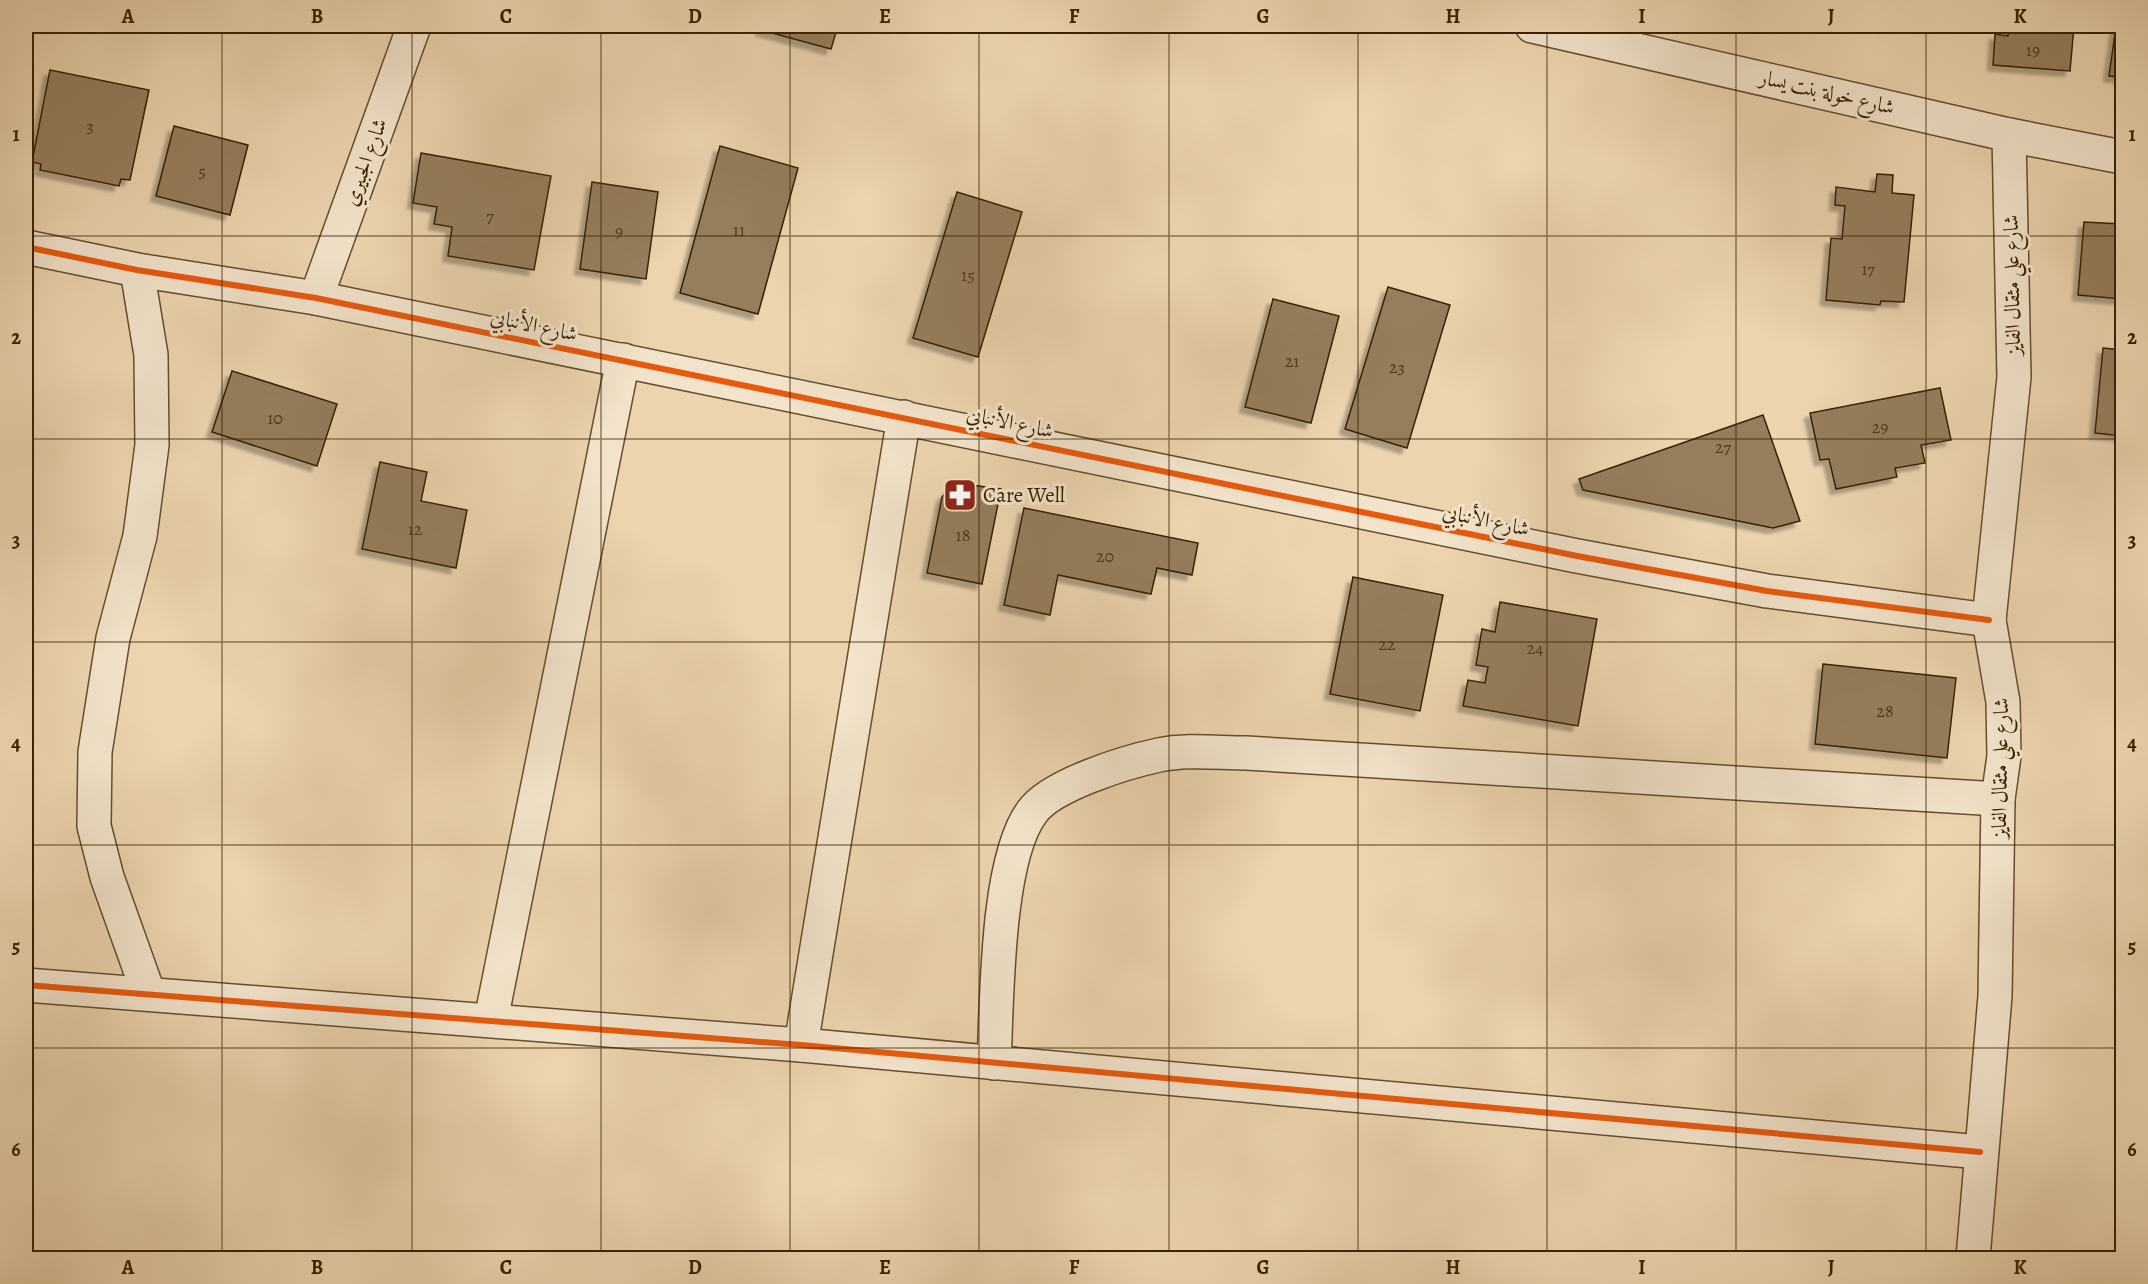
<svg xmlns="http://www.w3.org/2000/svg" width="2148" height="1284" viewBox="0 0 2148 1284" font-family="Alegreya,Amiri,serif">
<defs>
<filter id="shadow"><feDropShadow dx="-5.5" dy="5.5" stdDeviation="1.5" flood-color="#0004"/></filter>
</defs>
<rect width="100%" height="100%" fill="#ebd4ae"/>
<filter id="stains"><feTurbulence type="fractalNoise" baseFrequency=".00333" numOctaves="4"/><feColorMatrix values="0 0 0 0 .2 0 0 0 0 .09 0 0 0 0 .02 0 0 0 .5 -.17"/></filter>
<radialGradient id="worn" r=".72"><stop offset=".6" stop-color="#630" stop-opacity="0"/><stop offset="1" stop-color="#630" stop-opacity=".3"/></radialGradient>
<g fill="#957e5b" stroke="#382101" stroke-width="1.5" filter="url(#shadow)">
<path d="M762 26H838L831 49 761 30Z"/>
<path d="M2009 26H2074L2070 71 1993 65 1995 34 2008 36Z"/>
<path d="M2116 26H2122V83L2121 77 2109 76Z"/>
<path d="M50 70 149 90 130 180 121 179 119 186 40 170 41 164 32 162Z"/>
<path d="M174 126 248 145 230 215 156 196Z"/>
<path d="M720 146 798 168 758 314 680 293Z"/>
<path d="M421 153 551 176 534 270 448 256 452 227 434 224 437 207 413 203Z"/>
<path d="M1877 174 1893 175 1892 193 1914 195 1904 302 1881 301 1880 305 1826 300 1831 238 1842 239 1845 206 1835 205 1836 187 1875 192Z"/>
<path d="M592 182 658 192 646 279 580 269Z"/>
<path d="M957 192 1022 212 978 357 913 338Z"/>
<path d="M2084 222 2122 224V299L2078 295Z"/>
<path d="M1388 287 1450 305 1407 448 1345 429Z"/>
<path d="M1273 299 1339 316 1311 423 1245 407Z"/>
<path d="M2103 348 2122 350V436L2095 433Z"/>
<path d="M232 371 337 404 317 466 212 432Z"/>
<path d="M1940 388 1951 440 1921 445 1925 463 1895 468 1897 477 1836 489 1829 459 1820 460 1810 413Z"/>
<path d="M1763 415 1800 521 1773 528 1583 490 1579 479Z"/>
<path d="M380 462 427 472 421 501 467 510 456 568 362 549Z"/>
<path d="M955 483 1001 489 982 584 927 573 942 497Z"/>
<path d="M1024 508 1198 543 1192 575 1157 568 1151 594 1058 575 1050 615 1004 605Z"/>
<path d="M1353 577 1443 595 1420 711 1330 694Z"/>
<path d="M1500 602 1597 619 1578 726 1463 706 1468 680 1485 683 1488 667 1476 665 1482 629 1495 632Z"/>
<path d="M1823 664 1956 678 1947 758 1815 744Z"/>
</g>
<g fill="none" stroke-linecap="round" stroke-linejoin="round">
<g stroke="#654e2c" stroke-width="36">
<g id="minor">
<path d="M1532 26 2009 135 2122 157"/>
<path d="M26 247 137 270 316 298 1577 556 1767 591 1989 620"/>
<path d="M137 270 151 355 152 445 140 536 113 638 95 752 94 826 107 877 148 992"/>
<path d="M316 298 414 26"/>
<path d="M26 985 801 1045 1980 1152"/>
<path d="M491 1020 623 360"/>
<path d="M801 1045 904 417"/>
<path d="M994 1063C997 1002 996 860 1032 812 1051 785 1126 762 1159 755 1186 749 1219 753 1246 753L1998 799"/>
<path d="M1973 1258 1995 996 1998 799 2004 756 2003 702 1989 620 2014 377 2009 135"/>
</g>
</g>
<use href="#minor" stroke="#f2e3ca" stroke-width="33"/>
<g stroke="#f2e3ca" stroke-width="10">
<g id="cycleway">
<path d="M26 247 137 270 316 298 1577 556 1767 591 1989 620"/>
<path d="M26 985 801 1045 1980 1152"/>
</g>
</g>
<use href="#cycleway" stroke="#e8590c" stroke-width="6"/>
</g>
<path fill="none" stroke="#382101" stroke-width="1.5" stroke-opacity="0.55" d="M222 26V1258M412 26V1258M601 26V1258M790 26V1258M979 26V1258M1169 26V1258M1358 26V1258M1547 26V1258M1736 26V1258M1926 26V1258M26 236H2122M26 439H2122M26 642H2122M26 845H2122M26 1048H2122"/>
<defs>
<g id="pharmacy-square" transform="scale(1.725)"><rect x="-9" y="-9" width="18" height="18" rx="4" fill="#8f2418" stroke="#f2e3ca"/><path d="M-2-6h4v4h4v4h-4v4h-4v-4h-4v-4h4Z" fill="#fff"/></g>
</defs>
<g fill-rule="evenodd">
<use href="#pharmacy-square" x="960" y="495"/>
</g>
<g text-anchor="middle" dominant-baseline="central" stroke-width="6" stroke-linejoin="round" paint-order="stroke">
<g font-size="18" fill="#4f3818">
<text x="2033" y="50">19</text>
<text x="90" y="126">3</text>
<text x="202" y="171">5</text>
<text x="490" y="216">7</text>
<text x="739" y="230">11</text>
<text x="619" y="231">9</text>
<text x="1868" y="269">17</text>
<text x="968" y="275">15</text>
<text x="1292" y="361">21</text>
<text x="1397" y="367">23</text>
<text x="275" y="418">10</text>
<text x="1880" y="427">29</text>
<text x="1723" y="447">27</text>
<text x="415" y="529">12</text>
<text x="963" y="535">18</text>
<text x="1105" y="556">20</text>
<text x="1387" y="644">22</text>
<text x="1535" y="648">24</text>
<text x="1885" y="711">28</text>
</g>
<g font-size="21" fill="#382101" stroke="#f2e3ca">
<text transform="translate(1827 92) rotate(13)">شارع خولة بنت يسار</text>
<text transform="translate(365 162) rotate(-70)">شارع الجبيري</text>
<text transform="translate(2012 285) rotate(-91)">شارع علي مثقال الفايز</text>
<text transform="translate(534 325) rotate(12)">شارع الأنبابي</text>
<text transform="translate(1010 422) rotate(12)">شارع الأنبابي</text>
<text transform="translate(1486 520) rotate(12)">شارع الأنبابي</text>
<text transform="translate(2000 768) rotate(-89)">شارع علي مثقال الفايز</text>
</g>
<g font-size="21" fill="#382101" stroke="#f2e3ca" text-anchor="start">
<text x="983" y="495">Care Well</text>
</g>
</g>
<rect width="2148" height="1284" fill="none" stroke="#ebd4ae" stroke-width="66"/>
<rect x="33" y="33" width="2082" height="1218" fill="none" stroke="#382101" stroke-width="2"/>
<g font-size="20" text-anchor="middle" font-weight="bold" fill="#382101">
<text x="128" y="23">A</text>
<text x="317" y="23">B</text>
<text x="506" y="23">C</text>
<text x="695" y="23">D</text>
<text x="885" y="23">E</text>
<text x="1074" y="23">F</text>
<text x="1263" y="23">G</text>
<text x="1453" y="23">H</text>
<text x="1642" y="23">I</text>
<text x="1831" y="23">J</text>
<text x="2020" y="23">K</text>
<text x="16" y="141">1</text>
<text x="2132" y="141">1</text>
<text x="16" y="344">2</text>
<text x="2132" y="344">2</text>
<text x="16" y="547">3</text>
<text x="2132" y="547">3</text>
<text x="16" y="750">4</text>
<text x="2132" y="750">4</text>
<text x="16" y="953">5</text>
<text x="2132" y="953">5</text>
<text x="16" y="1156">6</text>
<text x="2132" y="1156">6</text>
<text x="128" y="1274">A</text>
<text x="317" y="1274">B</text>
<text x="506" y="1274">C</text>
<text x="695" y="1274">D</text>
<text x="885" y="1274">E</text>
<text x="1074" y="1274">F</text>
<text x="1263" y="1274">G</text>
<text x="1453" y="1274">H</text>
<text x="1642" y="1274">I</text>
<text x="1831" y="1274">J</text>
<text x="2020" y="1274">K</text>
</g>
<rect width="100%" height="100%" filter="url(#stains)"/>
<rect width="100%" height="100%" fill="url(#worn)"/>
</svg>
